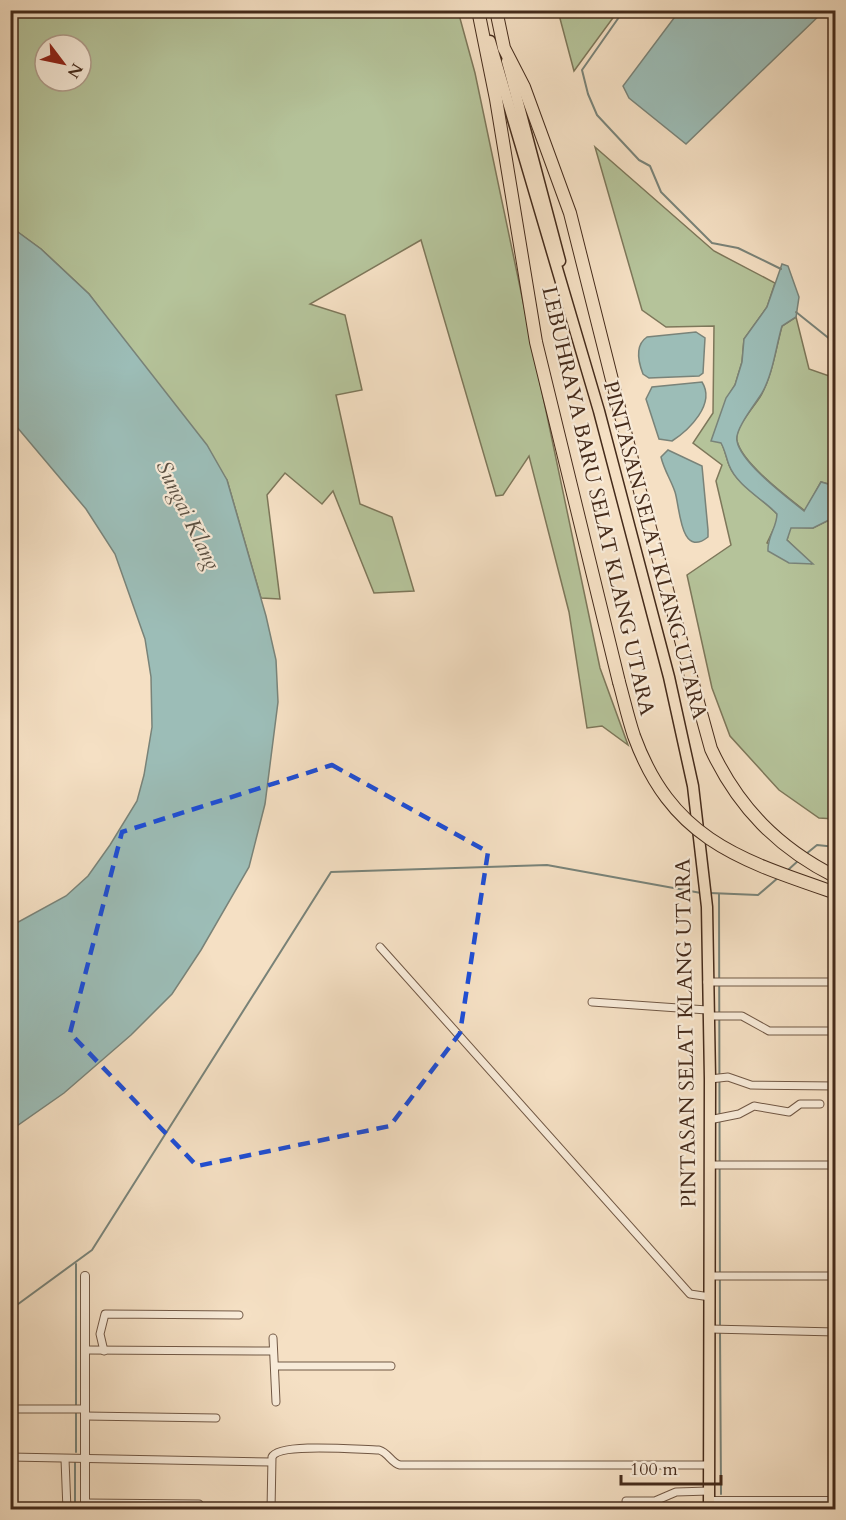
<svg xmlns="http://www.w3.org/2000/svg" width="846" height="1520" viewBox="0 0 846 1520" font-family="Cardo,serif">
<rect width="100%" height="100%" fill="#f5e0c4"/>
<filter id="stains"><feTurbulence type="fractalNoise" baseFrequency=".00333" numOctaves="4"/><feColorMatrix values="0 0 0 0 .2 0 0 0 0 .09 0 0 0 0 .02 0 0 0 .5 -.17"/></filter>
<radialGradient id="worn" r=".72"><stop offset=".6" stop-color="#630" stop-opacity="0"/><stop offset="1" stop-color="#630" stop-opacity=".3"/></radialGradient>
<g fill="#b5c39a" stroke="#7d775a" stroke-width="1.5" fill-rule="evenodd">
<path d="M11 11H458L475 73 600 668 628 745 602 726 587 728 569 612 529 456 503 495 496 496 421 240 310 304 345 315 362 390 336 395 360 504 392 517 414 591 374 593 333 491 322 504 285 473 267 495 280 599 261 598 227 480 89 294 41 249 11 227ZM45 45H81V81H45Z"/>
<path d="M558 11H618L574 71Z"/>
<path d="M595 147 714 251 775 283 767 307 744 339 742 362 735 385 727 398 712 440 721 442C725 450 726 457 729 465 737 485 763 499 777 514V522L767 543 812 564 787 540 790 527 813 528 835 517V819L819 818 779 790 730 736 712 688 687 575 731 545 716 481 722 465 693 443 713 413 714 326 666 327 642 310Z"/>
<path d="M796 317 809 369 835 378V486L821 482 805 511C787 497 742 463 737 441 734 428 753 408 760 397 772 377 776 348 782 326Z"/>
</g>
<g fill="#9cbdb7" stroke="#798379" stroke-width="1.5">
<path d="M680 10H824V11L686 144 629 98 623 86Z"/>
<path d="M11 227 41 249 89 294 207 445 227 480 266 616 276 660 278 702 265 804 249 867 201 950 172 994 131 1035 64 1093 11 1130V926L66 896 88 876 110 845 137 801 144 775 152 727 151 677 145 639 115 554 86 509 11 420Z"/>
<path d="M782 264 788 266 799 297 796 317 782 326C776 346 773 374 762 393 756 403 734 430 737 441 741 463 787 497 804 511L821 482 835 486V517L813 528H791L787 540 813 564 789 563 768 551C767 537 777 527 777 514 763 499 737 486 729 465 726 457 725 450 721 443L711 441 726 398 735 385 742 362 744 339 767 307Z"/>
<path d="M696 332 705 338 703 373 699 376 649 378 643 374C638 361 635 345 647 337Z"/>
<path d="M702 382C716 404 689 430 672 441L659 439 646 399 652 387Z"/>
<path d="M668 450 702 466 708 530V537C680 559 680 507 675 492 671 480 664 470 661 457Z"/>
</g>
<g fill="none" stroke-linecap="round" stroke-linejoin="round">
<g stroke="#798379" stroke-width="2">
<path d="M624 10 582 70 588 94 597 115 639 160 650 166 661 192 712 243 738 248 781 269"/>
<path d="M796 312 836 344"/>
<path d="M806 854 817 845 836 847"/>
<path d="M788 870 799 860"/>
<path d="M710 893 758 895 779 877"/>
<path d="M719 894 720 1326"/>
<path d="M10 1310 92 1250 331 872 547 865 701 893"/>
<path d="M720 1332 721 1494"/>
<path d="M76 1405V1264"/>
<path d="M76 1413V1452"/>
<path d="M75 1510V1462"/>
<path d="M723 1510V1508"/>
</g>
<g stroke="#715845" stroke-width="9">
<g id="minor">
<path d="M380 947 690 1294 710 1297"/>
<path d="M707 982H836"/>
<path d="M592 1002 707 1010"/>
<path d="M708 1016H742L769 1031H836"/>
<path d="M710 1079 728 1077 751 1085 836 1086"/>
<path d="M709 1120 739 1114 754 1106 789 1112 800 1104H820"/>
<path d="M709 1165H836"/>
<path d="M709 1276H836"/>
<path d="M710 1329 836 1332"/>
<path d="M273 1338 276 1402"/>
<path d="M85 1350 273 1351"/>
<path d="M104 1351 100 1334 105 1314 239 1315"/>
<path d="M275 1366H391"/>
<path d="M10 1409H85"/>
<path d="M85 1416 216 1418"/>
<path d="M10 1457 271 1462"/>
<path d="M65 1459 67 1510"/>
<path d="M626 1501H655L676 1492 709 1491"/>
<path d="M85 1503 199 1504"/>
<path d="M49 1510 67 1509"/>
<path d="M271 1510 272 1457C279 1442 361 1450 379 1450 389 1453 391 1463 400 1465H709"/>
</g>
</g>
<g stroke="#715845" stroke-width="10">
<g id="tertiary">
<path d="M709 1501H836"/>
<path d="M85 1510V1276"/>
</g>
</g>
<g stroke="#452b1b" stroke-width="13">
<g id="trunk">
<path d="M490 41 599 411 669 677 693 786 707 907 710 1079 709 1510"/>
<path d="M507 61 560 261"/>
</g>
</g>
<g stroke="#452b1b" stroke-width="14">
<g id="motorway">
<path d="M478 10 496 99 536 342 619 682"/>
<path d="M496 10 504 48 524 87 570 213 642 499 711 749C738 807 778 848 836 877"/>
</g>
</g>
<use href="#minor" stroke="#f8ebd9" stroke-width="7"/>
<use href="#tertiary" stroke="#f8ebd9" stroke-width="8"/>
<use href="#trunk" stroke="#f5e0c4" stroke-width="10"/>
<use href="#motorway" stroke="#f5e0c4" stroke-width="12"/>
<g stroke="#452b1b" stroke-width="14" stroke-linecap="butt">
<path id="motorway-bridge" d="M619 682C624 700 628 718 634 736 672 840 740 860 836 893"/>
</g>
<use href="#motorway-bridge" stroke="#f5e0c4" stroke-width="12"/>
</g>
<path fill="none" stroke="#1d4ed8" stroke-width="4.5" stroke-dasharray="12 8" stroke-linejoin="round" d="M332 765 488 852 460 1033 390 1126 197 1166 70 1033 122 832Z"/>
<g text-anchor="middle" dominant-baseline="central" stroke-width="4.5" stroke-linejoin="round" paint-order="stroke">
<g font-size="21" fill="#452b1b" stroke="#f8ebd9">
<text transform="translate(598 501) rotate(77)">LEBUHRAYA BARU SELAT KLANG UTARA</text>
<text transform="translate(655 550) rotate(75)">PINTASAN SELAT KLANG UTARA</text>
<text transform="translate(686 1033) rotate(-91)">PINTASAN SELAT KLANG UTARA</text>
</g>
<g font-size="22" font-style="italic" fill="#5b5042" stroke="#f8ebd9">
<text transform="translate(188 515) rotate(64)">Sungai Klang</text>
</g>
</g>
<rect width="846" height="1520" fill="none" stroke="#f5e0c4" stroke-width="36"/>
<rect x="12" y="12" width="822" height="1496" fill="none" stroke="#452b1b" stroke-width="3"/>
<rect x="18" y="18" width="810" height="1484" fill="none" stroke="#452b1b" stroke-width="1.5"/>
<g transform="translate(63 63) rotate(122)"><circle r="28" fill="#f8ebd9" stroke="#b09e8d" stroke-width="1.5"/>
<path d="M0-4.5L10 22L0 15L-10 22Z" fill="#8f2418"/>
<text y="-9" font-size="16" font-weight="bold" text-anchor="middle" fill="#452b1b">N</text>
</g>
<path d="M621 1475v9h100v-9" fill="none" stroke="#452b1b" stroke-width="3"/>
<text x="630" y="1475" font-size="18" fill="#452b1b" stroke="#f8ebd9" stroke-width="4.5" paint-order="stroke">100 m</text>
<rect width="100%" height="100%" filter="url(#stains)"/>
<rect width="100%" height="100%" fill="url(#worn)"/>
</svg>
